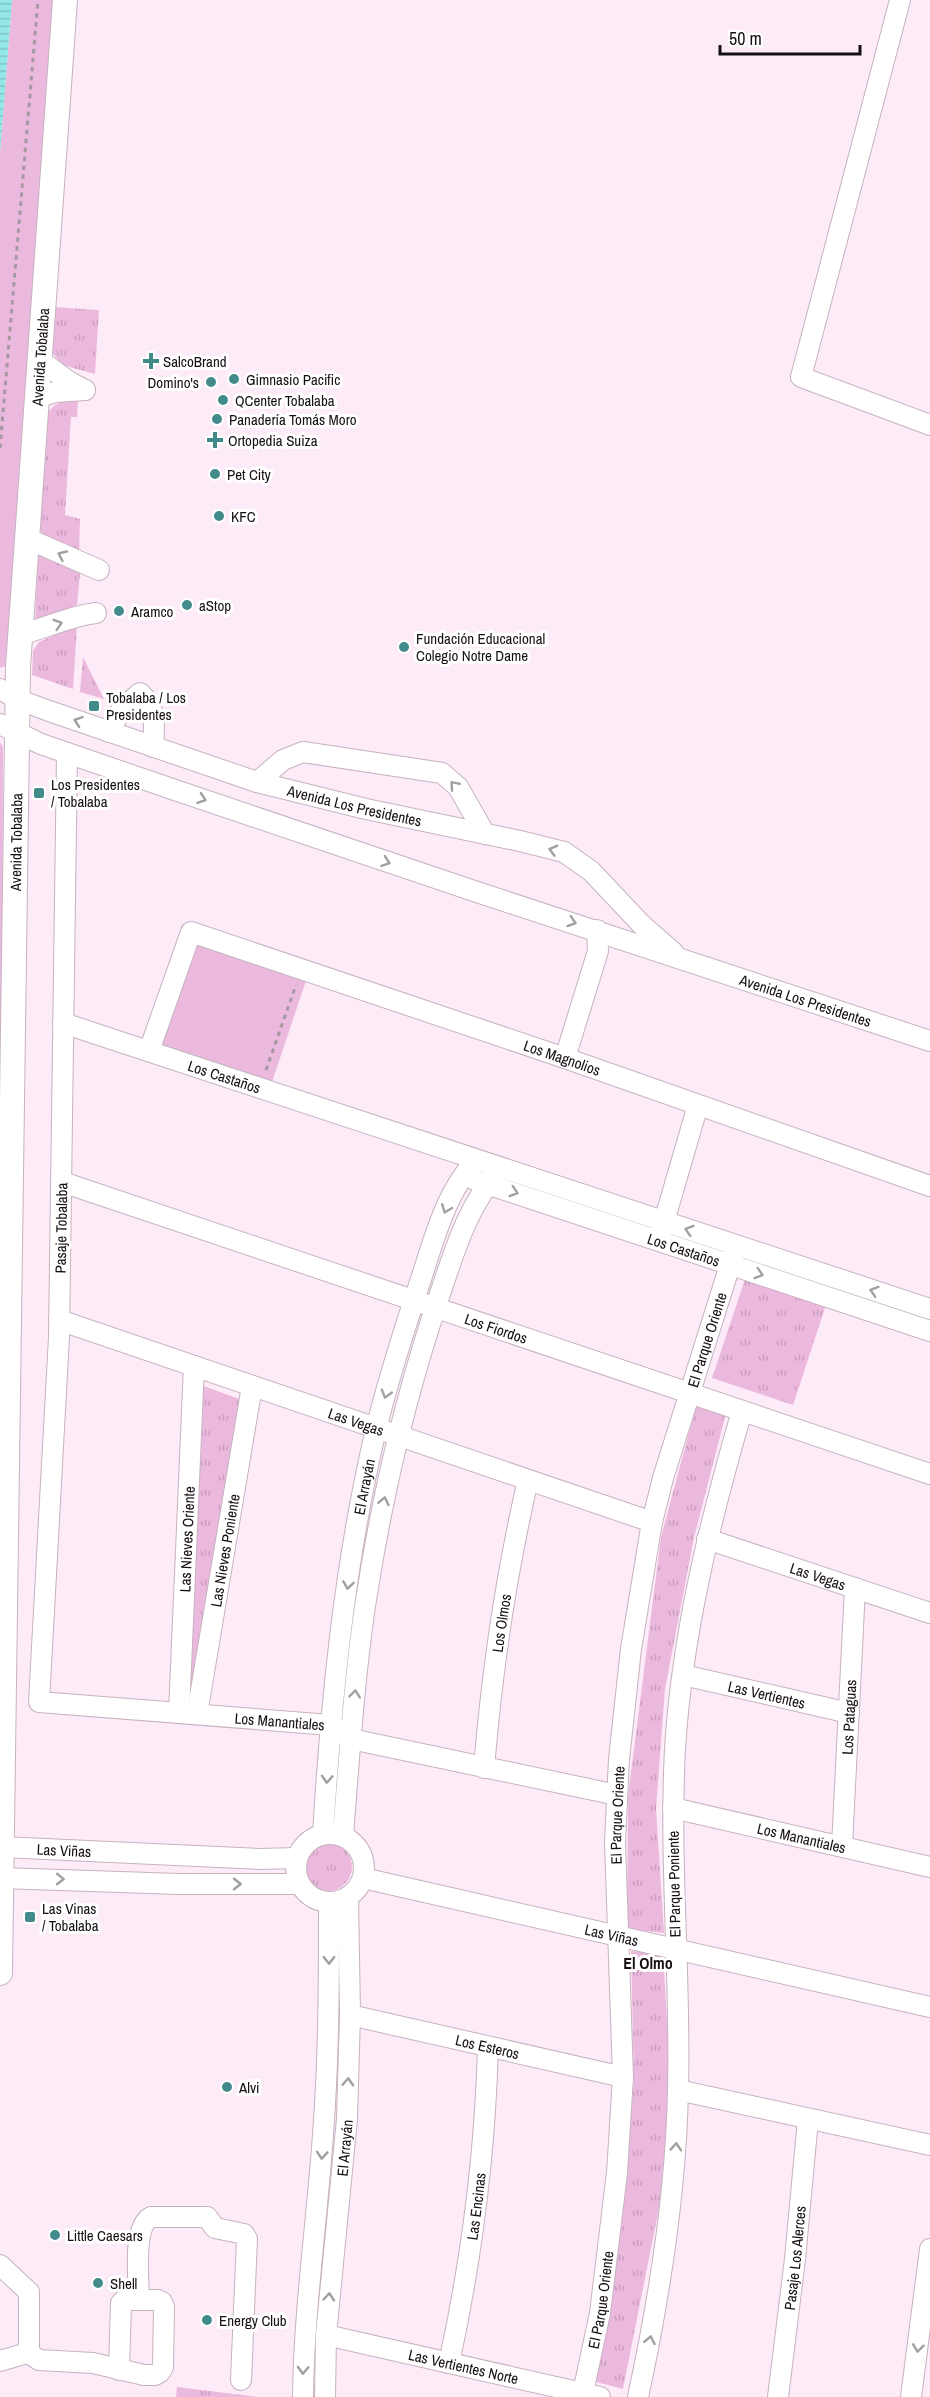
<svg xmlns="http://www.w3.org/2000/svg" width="930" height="2397" viewBox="0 0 930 2397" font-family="'Archivo Narrow',sans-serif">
<defs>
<pattern id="grass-tufts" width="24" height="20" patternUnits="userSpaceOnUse" patternTransform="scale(1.5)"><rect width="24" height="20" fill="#ecb9de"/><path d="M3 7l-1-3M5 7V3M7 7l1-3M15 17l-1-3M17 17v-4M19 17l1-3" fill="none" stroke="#ca9ebe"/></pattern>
<pattern id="water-rules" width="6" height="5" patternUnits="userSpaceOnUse" patternTransform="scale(1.5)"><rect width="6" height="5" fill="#94e7e7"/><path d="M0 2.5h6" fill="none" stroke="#7fc5c5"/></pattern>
</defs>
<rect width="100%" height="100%" fill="#fdecf8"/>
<g fill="url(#grass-tufts)">
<path d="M53 307 99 310 95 374 62 365 51 351Z"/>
<path d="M71 397 78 400 77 417H71L65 515 80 519 79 553 43 535 39 528 46 414 55 405Z"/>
<path d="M38 551 80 573 77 605 35 623Z"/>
<path d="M77 625 73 689 32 675 33 651 39 642Z"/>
<path d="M83 657 104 699 80 692Z"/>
<path d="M746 1276 827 1302 793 1405 712 1378Z"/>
<path d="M201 1385 239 1399 189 1703Z"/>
<path d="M698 1399 727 1409 694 1538 665 1689 656 1809 664 1933 627 1929 628 1796 661 1537Z"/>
<circle cx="328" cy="1867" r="24"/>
<path d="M631 1951 663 1954 671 2087 659 2208 623 2389 596 2382 621 2227 634 2081Z"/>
<path d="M177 2387 258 2397H176Z"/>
</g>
<g fill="#ecb9de">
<path d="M12 0H58L15 559 5 666 0 668V153Z"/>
<path d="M0 742 3 747 0 1539Z"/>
<path d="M197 941 307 978 271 1085 161 1048Z"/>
</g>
<path fill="url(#water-rules)" d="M0 0H12L0 153Z"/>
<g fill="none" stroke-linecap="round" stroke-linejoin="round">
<g stroke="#c6b2c0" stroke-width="22">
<g id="minor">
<path d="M900 0 801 377 930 425"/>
<path d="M40 360 68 381 85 390"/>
<path d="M37 398 55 392 85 390"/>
<path d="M26 538 99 570"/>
<path d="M19 635C42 629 74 615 96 613"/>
<path id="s1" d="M0 689 17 699 49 711 257 782 366 809 520 841 564 852 591 871 642 925 673 952"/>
<path id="s2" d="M0 724 41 744 175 790 477 892 930 1041"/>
<path d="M109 732 121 710 140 693C158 710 154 725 153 747"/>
<path id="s3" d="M67 753 59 1337 39 1702 331 1725 351 1739 617 1795"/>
<path d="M257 782 283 760 303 752 442 773 458 787 485 834"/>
<path id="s4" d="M63 1023 930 1309"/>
<path id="s5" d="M149 1051 191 932 565 1058 930 1186"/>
<path d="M565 1058 598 951 597 930"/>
<path id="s6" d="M475 1180 930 1331"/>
<path id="s7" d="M62 1182 930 1474"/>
<path d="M661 1232 698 1105"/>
<path id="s8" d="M59 1320 652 1522"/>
<path id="s9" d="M707 1539 930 1613"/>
<path id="s10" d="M683 1675 849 1713"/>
<path id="s11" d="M179 1713 194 1366"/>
<path id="s12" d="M197 1714 252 1386"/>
<path id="s13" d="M484 1768C492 1670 506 1575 528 1480"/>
<path id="s14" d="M673 1808 930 1867"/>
<circle cx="330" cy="1868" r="34"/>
<path id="s15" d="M323 1834C331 1702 344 1568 374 1438 386 1386 403 1333 420 1282 434 1240 445 1193 476 1160"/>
<path d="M343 1836C349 1759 354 1682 365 1606 381 1501 405 1397 439 1297 454 1252 468 1204 501 1168"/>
<path id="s16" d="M842 1846 855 1588"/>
<path id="s17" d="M2 1847 259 1859 297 1858"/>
<path d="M1 1878 179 1884H300"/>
<path id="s18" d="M363 1878 930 2007"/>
<path id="s19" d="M350 2015 623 2077"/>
<path d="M678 2090 930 2145"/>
<path d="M0 2265 29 2292V2349L24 2354 0 2361"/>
<path d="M139 2300C139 2280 132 2227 151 2217H207L215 2228 244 2234 247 2239 241 2380"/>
<path id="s20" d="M326 2335 600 2397"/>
<path d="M27 2352 39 2360 93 2363 144 2375H155L160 2372 163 2367 164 2307 162 2302 158 2300H124L121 2303 119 2370"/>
<path id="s21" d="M449 2363C472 2258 485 2154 488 2047"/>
<path d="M303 2397C304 2309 317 2222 323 2134 329 2057 329 1979 329 1902"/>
<path id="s22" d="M325 2397 326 2335 347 2119 350 2015 348 1897"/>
<path id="s23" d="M582 2397 600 2313 617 2173 623 2077 615 1842 619 1759 631 1649 652 1522 663 1478 736 1246"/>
<path d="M638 2397C660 2295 676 2194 678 2090 681 1976 669 1863 675 1749 682 1634 710 1521 742 1411"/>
<path id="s24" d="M778 2397 795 2259 808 2119"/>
<path d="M911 2397 930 2249"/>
</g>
</g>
<g stroke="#c6b2c0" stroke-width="26">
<g id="major">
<path id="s25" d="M0 1973 18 667 65 0"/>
</g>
</g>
<g stroke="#a598a1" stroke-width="3" stroke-dasharray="4.5 4.5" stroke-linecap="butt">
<path d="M0 448 38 0"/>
<path d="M266 1070 296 985"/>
</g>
<use href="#minor" stroke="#fff" stroke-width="20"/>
<use href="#major" stroke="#fff" stroke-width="24"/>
</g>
<defs><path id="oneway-chevron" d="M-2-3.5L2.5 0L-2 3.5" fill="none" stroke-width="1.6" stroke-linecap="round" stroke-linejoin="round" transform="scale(1.5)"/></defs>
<g stroke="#a29fa1">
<use href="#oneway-chevron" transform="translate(62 555) rotate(-155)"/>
<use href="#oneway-chevron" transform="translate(58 624) rotate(-17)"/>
<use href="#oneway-chevron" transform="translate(78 721) rotate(-161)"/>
<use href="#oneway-chevron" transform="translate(454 785) rotate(-131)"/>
<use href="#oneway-chevron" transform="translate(202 799) rotate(19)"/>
<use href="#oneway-chevron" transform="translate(553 850) rotate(-165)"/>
<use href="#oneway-chevron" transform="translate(386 862) rotate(19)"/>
<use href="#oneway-chevron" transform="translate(572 922) rotate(18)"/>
<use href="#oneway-chevron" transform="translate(514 1192) rotate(18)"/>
<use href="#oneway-chevron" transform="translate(446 1209) rotate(111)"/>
<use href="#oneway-chevron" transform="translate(689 1230) rotate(-162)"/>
<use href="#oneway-chevron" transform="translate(759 1274) rotate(18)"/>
<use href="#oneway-chevron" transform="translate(874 1291) rotate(-162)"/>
<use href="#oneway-chevron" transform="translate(386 1394) rotate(106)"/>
<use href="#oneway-chevron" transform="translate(384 1501) rotate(-78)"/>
<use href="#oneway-chevron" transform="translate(348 1585) rotate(99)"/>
<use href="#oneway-chevron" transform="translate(355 1694) rotate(-84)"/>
<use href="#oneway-chevron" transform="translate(327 1779) rotate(94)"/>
<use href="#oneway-chevron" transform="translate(60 1879) rotate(1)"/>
<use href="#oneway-chevron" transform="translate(237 1884)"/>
<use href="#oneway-chevron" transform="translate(329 1960) rotate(90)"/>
<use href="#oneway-chevron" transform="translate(348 2082) rotate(-87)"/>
<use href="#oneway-chevron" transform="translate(676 2147) rotate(-86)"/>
<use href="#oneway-chevron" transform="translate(322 2155) rotate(94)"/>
<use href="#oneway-chevron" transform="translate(329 2297) rotate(-85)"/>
<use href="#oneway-chevron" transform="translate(650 2340) rotate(-79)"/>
<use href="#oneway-chevron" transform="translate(918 2348) rotate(97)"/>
<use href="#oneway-chevron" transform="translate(303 2370) rotate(92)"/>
</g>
<g fill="#438b8b" stroke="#fff" stroke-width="2">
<path d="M148 352h6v6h6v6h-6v6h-6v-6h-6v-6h6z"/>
<circle cx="234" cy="379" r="6"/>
<circle cx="211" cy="382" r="6"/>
<circle cx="223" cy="400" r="6"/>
<circle cx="217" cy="419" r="6"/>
<path d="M212 431h6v6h6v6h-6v6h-6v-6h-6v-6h6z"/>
<circle cx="215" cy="474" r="6"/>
<circle cx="219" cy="516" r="6"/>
<circle cx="187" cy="605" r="6"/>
<circle cx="119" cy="611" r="6"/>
<circle cx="404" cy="647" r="6"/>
<rect x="88" y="700" width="12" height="12" rx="3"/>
<rect x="33" y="787" width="12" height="12" rx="3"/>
<rect x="24" y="1911" width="12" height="12" rx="3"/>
<circle cx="227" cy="2087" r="6"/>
<circle cx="55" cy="2235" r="6"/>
<circle cx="98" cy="2283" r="6"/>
<circle cx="207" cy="2320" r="6"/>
</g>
<g text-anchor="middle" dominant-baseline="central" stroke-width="6" stroke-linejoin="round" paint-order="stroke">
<g font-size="15" fill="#160f14" stroke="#fff">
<text stroke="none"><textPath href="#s25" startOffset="1617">Avenida Tobalaba</textPath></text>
<text stroke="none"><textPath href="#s1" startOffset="374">Avenida Los Presidentes</textPath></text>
<text stroke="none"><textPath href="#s25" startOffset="1131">Avenida Tobalaba</textPath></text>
<text stroke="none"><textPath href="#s2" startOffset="852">Avenida Los Presidentes</textPath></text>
<text stroke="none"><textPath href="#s5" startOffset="518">Los Magnolios</textPath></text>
<text stroke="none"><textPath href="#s4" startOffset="170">Los Castaños</textPath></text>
<text transform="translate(61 1228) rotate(-89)">Pasaje Tobalaba</text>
<text stroke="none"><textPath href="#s6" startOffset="220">Los Castaños</textPath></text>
<text stroke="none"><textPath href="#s7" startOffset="458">Los Fiordos</textPath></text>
<text stroke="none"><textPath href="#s23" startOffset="1071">El Parque Oriente</textPath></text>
<text stroke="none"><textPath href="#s8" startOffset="314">Las Vegas</textPath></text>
<text stroke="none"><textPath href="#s15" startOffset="350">El Arrayán</textPath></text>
<text stroke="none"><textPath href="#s11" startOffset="174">Las Nieves Oriente</textPath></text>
<text stroke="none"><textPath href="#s12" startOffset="166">Las Nieves Poniente</textPath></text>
<text stroke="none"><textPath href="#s9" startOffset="117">Las Vegas</textPath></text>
<text stroke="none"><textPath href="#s13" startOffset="146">Los Olmos</textPath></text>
<text stroke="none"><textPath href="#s10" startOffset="86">Las Vertientes</textPath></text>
<text stroke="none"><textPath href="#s16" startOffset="129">Los Pataguas</textPath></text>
<text stroke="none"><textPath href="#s3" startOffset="1191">Los Manantiales</textPath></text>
<text stroke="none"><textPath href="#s23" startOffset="585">El Parque Oriente</textPath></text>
<text stroke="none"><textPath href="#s14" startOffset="132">Los Manantiales</textPath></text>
<text stroke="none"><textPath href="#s17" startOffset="62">Las Viñas</textPath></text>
<text transform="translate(674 1884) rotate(-91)">El Parque Poniente</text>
<text stroke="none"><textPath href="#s18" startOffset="255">Las Viñas</textPath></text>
<text stroke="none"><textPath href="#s19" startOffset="141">Los Esteros</textPath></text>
<text stroke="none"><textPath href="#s22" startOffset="250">El Arrayán</textPath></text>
<text stroke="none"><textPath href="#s21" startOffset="159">Las Encinas</textPath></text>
<text stroke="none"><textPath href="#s24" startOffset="140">Pasaje Los Alerces</textPath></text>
<text stroke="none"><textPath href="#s23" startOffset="99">El Parque Oriente</textPath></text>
<text stroke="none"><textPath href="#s20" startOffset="141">Las Vertientes Norte</textPath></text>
</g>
<g font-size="15" fill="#160f14" stroke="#fff" text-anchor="start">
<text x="163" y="361">SalcoBrand</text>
<text x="246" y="379">Gimnasio Pacific</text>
<text x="199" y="382" text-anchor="end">Domino's</text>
<text x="235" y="400">QCenter Tobalaba</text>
<text x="229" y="419">Panadería Tomás Moro</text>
<text x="228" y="440">Ortopedia Suiza</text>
<text x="227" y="474">Pet City</text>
<text x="231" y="516">KFC</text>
<text x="199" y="605">aStop</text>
<text x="131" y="611">Aramco</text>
<text x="416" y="638">Fundación Educacional<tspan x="416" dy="17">Colegio Notre Dame</tspan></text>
<text x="106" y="697">Tobalaba / Los<tspan x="106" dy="17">Presidentes</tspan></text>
<text x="51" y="784">Los Presidentes<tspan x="51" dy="17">/ Tobalaba</tspan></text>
<text x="42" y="1908">Las Vinas<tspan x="42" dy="17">/ Tobalaba</tspan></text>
<text x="239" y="2087">Alvi</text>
<text x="67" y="2235">Little Caesars</text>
<text x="110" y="2283">Shell</text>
<text x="219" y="2320">Energy Club</text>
</g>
<g font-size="16" font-weight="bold" fill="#160f14" stroke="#fff">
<text x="648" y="1963">El Olmo</text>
</g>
</g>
<path d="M720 45v9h140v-9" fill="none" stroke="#160f14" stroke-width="3"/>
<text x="729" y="45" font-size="18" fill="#160f14" stroke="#ffffff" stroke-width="4.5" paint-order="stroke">50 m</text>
</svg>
